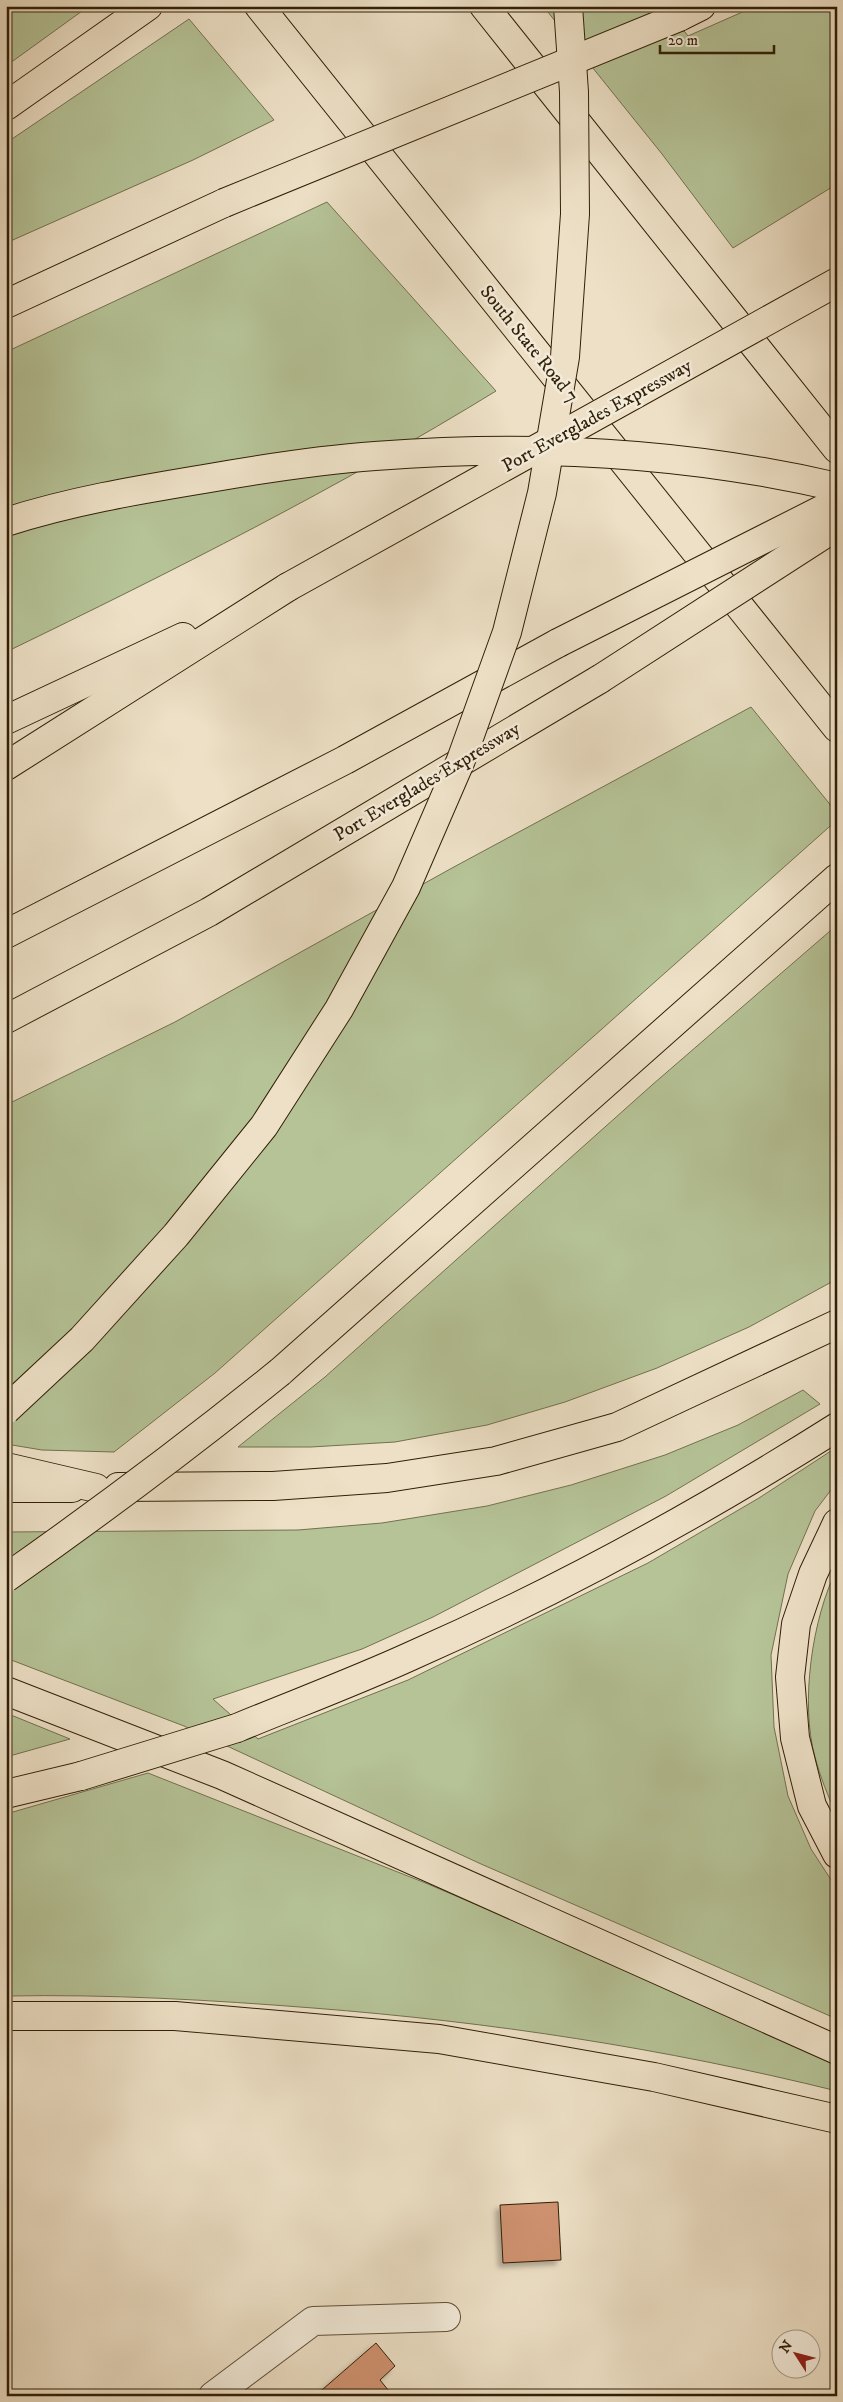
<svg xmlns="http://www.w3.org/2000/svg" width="843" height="2402" viewBox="0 0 843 2402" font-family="'IM FELL DW Pica',serif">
<defs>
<filter id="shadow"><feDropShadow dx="-4.5" dy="4.5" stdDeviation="2.5" flood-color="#0004"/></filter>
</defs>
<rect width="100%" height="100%" fill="#ede0c6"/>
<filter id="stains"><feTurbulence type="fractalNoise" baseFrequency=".004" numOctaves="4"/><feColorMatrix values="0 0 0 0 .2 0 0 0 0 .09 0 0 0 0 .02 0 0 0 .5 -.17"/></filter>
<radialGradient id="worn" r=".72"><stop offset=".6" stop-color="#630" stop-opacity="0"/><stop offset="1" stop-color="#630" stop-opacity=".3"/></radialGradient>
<g fill="#b5c397" stroke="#73714e">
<path d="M6 6H89L6 66Z"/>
<path d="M543 6H665L688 36 756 6H837V184L733 248 662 154Z"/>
<path d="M189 19 274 120 193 160 6 243V143Z"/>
<path d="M327 202 496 391C338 488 173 571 6 652V352Z"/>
<path d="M751 707 837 813V820L215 1373 114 1452 42 1450 6 1444V1105L175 1022 452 868Z"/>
<path d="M837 925V1279L749 1327 657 1368 565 1402 487 1425 395 1442 311 1447H238L325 1377 652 1085Z"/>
<path d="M803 1390 820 1404 666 1496 433 1617 362 1649 213 1699 258 1739 408 1680 648 1563 759 1498 837 1447V1482L815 1511 788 1574 771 1655 774 1727 788 1796 811 1849 837 1889V2019L481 1864 184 1726 6 1658V1532L298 1530 382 1523 487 1506 571 1485 665 1455 738 1425Z"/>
<path d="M837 1569V1815C828 1797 820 1776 815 1757 800 1704 812 1618 837 1569Z"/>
<path d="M6 1713 70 1739 6 1757Z"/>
<path d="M148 1773 428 1884 837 2059V2091C663 2048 492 2022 313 2008 211 2000 109 1994 6 1996V1814Z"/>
</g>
<g fill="#cf926f" stroke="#311f06" filter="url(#shadow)">
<path d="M558 2202 561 2260 503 2263 500 2205Z"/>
<path d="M376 2343 395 2366 380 2380 393 2396H315Z"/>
</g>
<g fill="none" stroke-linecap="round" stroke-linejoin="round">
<g stroke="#604f36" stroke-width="30">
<path id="minor" d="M213 2396 313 2321 446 2317"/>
</g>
<g stroke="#311f06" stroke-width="30">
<g id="major">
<path d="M259 6 837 728"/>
<path d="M484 6 837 449"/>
<path d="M679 17 701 6"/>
<path d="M6 106 148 6"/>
<path d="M6 304 224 203"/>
<path d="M118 1487 273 1486 387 1478 496 1461 617 1427 837 1324"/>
<path d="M6 1488H72"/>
<path d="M837 1523 813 1574 796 1624 790 1677 795 1738 812 1806 837 1854"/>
<path d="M6 1691 222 1775 837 2050"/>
</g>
</g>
<g stroke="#311f06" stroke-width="30">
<g id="highway">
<path d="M6 720 183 637"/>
<path d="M6 766 288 587"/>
<path d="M6 934 345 760 558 643"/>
<path d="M6 1019 209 912 600 679"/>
<path d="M280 1372 837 878"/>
<path d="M6 1467 96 1488"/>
<path d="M237 1728C295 1704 354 1682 411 1656 559 1591 701 1513 837 1427"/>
<path d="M6 1794 81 1776"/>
<path d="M6 2016H175L439 2039 654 2077 837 2119"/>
</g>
</g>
<use href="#minor" stroke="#f3ebda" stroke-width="28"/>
<use href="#major" stroke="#ede0c6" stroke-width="28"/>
<use href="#highway" stroke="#ede0c6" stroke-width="28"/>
<g stroke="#311f06" stroke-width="30" stroke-linecap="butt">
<g id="major-bridge">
<path d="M224 203 679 17"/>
<path d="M6 522C71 501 138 490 204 479 261 469 318 460 375 456 528 444 687 452 837 487"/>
<path d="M6 1410 82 1339 176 1235 264 1126 339 1009 406 887 461 760 507 632 542 493 565 357 575 214 574 92 568 6"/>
</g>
</g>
<g stroke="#311f06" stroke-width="30" stroke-linecap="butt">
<g id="highway-bridge">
<path d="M288 587 837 282"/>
<path d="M558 643 837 502"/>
<path d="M600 679 837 526"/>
<path d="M6 1578C100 1512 191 1444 280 1372"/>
<path d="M81 1776 237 1728"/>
</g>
</g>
<use href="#major-bridge" stroke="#ede0c6" stroke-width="28"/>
<use href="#highway-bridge" stroke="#ede0c6" stroke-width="28"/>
</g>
<g text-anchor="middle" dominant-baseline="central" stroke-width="5" stroke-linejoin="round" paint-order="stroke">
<g font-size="19" fill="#311f06" stroke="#f3ebda">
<text transform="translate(529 344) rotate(51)">South State Road 7</text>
<text transform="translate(597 416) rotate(-29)">Port Everglades Expressway</text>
<text transform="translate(427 782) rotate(-31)">Port Everglades Expressway</text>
</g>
</g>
<rect width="843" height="2402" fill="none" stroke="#ede0c6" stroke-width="25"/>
<rect x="8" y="8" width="828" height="2387" fill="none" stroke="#311f06" stroke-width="2.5"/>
<rect x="12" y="12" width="818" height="2377" fill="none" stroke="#311f06"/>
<g transform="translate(796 2354) rotate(306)"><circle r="24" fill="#f3ebda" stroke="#a59985"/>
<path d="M0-4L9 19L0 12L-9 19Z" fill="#8f2418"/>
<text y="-8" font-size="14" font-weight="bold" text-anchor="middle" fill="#311f06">N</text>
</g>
<path d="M660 45v8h114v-8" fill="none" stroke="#311f06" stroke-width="2.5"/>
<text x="668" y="45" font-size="15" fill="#311f06" stroke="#f3ebda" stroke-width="4" paint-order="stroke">20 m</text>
<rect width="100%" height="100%" filter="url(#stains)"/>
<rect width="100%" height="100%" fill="url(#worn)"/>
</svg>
